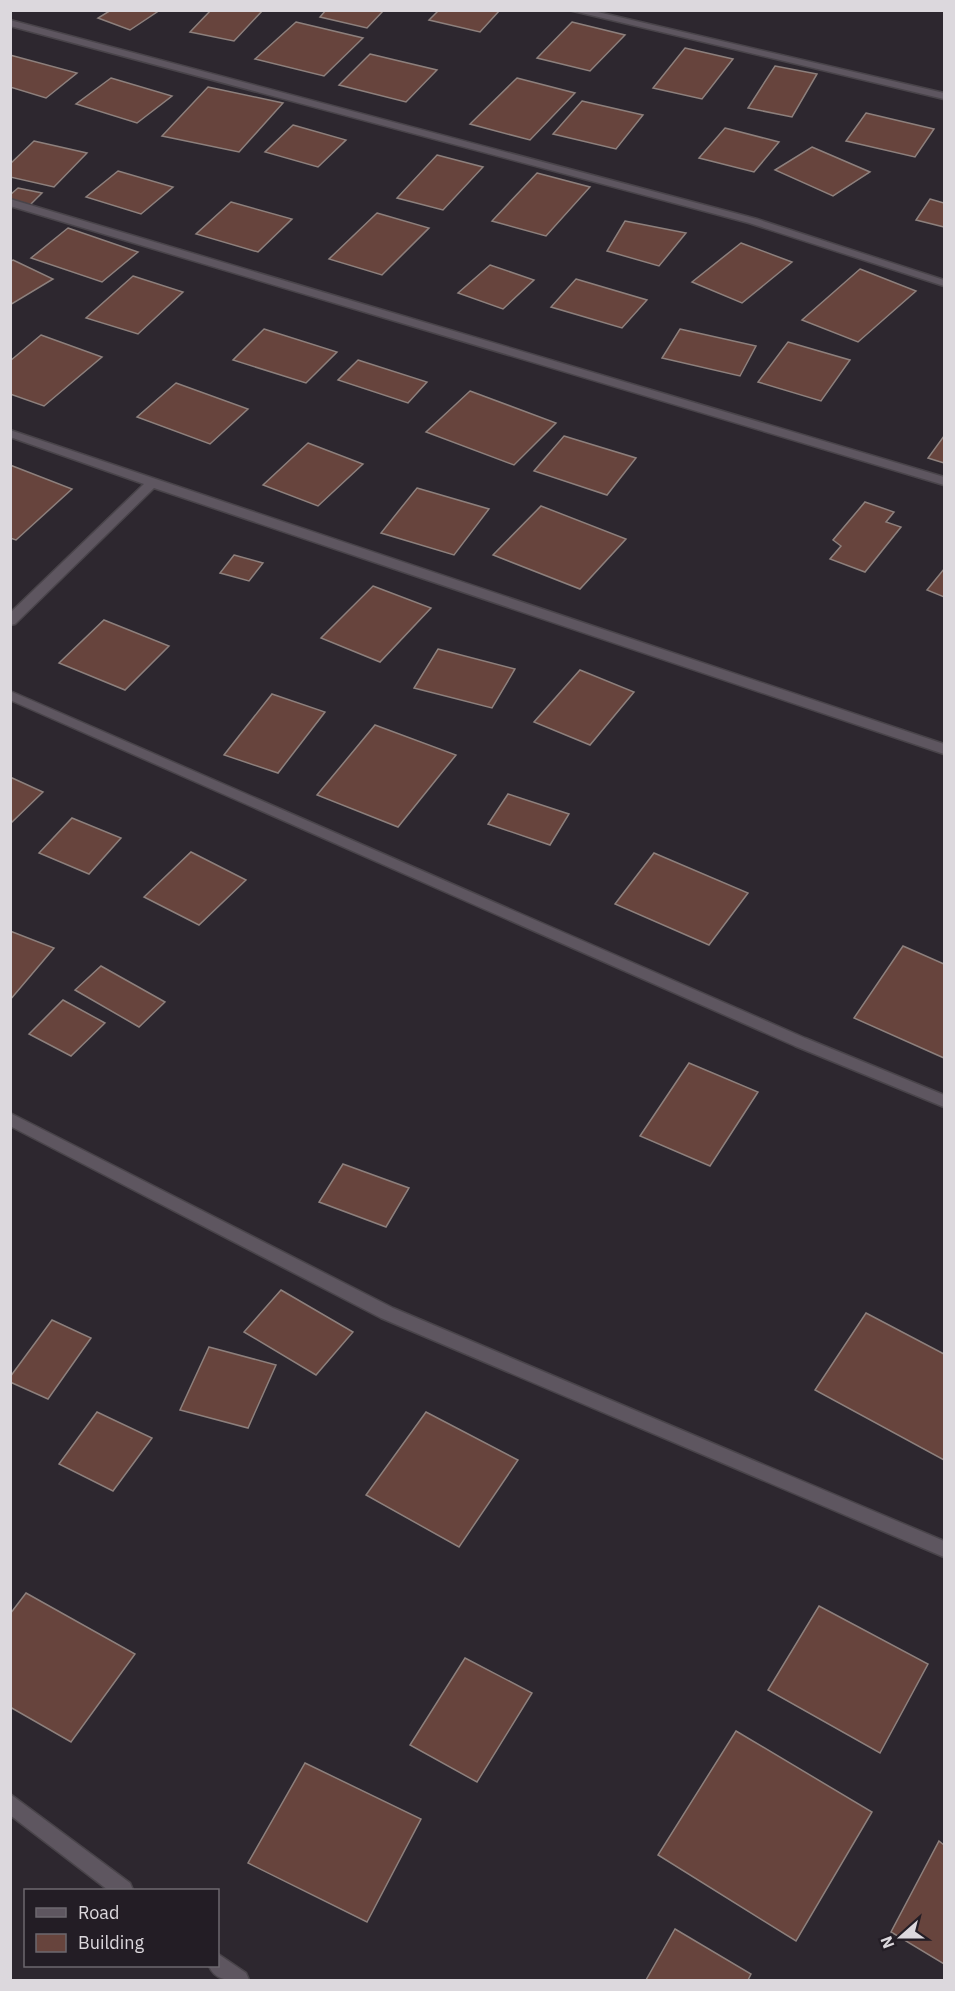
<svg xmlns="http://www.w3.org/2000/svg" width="955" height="1991" viewBox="0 0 955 1991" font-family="'IBM Plex Sans',sans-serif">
<rect width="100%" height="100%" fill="#2d272f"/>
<g fill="#67443d" stroke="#8d807d" stroke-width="1.5">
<path d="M111 10H160L130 30 98 18Z"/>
<path d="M211 10H263L234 41 190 32Z"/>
<path d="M326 10H384L367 28 320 17Z"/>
<path d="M439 10H500L480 32 429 20Z"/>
<path d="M296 22 363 38 324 76 255 59Z"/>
<path d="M572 22 625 35 590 71 537 58Z"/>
<path d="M685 48 733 59 702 99 653 88Z"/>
<path d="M370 54 437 70 406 102 339 85Z"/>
<path d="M10 55 77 73 46 98 10 87Z"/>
<path d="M775 66 817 74 792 117 748 108Z"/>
<path d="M111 78 172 96 137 123 76 104Z"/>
<path d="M517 78 575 93 530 140 470 124Z"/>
<path d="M208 87 283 103 239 152 162 136Z"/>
<path d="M582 101 643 115 616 149 553 134Z"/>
<path d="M866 113 934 129 915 157 846 141Z"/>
<path d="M293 125 346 140 318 167 265 152Z"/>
<path d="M725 128 779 142 754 172 699 158Z"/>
<path d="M34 141 87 153 54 187 10 177V164Z"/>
<path d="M812 147 870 172 833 196 775 170Z"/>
<path d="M437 155 483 167 443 210 397 198Z"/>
<path d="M118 171 173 187 141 214 86 197Z"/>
<path d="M537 173 590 187 546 236 492 221Z"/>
<path d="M18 188 42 193 29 206 10 201V195Z"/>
<path d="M930 199 944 203V227L916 220Z"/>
<path d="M231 202 292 219 258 252 196 234Z"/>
<path d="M377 213 429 228 382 275 329 259Z"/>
<path d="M625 221 686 233 659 266 607 251Z"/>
<path d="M68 228 138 252 102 282 31 258Z"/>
<path d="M741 243 792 262 742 303 692 282Z"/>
<path d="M13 260 53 279 10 305V262Z"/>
<path d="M490 265 534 280 503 309 458 293Z"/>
<path d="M860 269 916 291 858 342 802 320Z"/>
<path d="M133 276 183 292 138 334 86 318Z"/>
<path d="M576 279 647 300 622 328 551 307Z"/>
<path d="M264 329 337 352 306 383 233 360Z"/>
<path d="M680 329 756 346 740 376 662 358Z"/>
<path d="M41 335 102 357 44 406 10 394V361Z"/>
<path d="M788 342 850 360 821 401 758 382Z"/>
<path d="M358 360 427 382 408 403 338 380Z"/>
<path d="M176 383 248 409 210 444 137 417Z"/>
<path d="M470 391 556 423 514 465 426 432Z"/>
<path d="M564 436 636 458 607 495 534 471Z"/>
<path d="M944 436V463L928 458Z"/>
<path d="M308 443 363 464 318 506 263 485Z"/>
<path d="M10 465 72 489 16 540 10 538Z"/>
<path d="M417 488 489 509 454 555 381 533Z"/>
<path d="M865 502 894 512 886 522 901 527 865 572 830 559 841 546 833 540Z"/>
<path d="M541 506 626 539 580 589 493 555Z"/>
<path d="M234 555 263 563 249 581 220 573Z"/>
<path d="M944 569V597L927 590Z"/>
<path d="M373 586 431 608 380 662 321 638Z"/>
<path d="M104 620 169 646 125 690 59 663Z"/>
<path d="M438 649 515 669 492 708 414 688Z"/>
<path d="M580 670 634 692 590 745 534 722Z"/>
<path d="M272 694 325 712 278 773 224 755Z"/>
<path d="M375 725 456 755 398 827 317 795Z"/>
<path d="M10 777 43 792 10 824Z"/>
<path d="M508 794 569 814 550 845 488 824Z"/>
<path d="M72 818 121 838 89 874 39 853Z"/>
<path d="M191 852 246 880 199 925 144 897Z"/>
<path d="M654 853 748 893 709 945 615 904Z"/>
<path d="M10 931 54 948 10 1000Z"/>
<path d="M903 946 944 964V1058L854 1018Z"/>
<path d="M101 966 165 1002 139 1027 75 990Z"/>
<path d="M63 1000 105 1023 71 1056 29 1034Z"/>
<path d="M689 1063 758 1092 710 1166 640 1136Z"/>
<path d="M343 1164 409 1188 386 1227 319 1202Z"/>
<path d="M281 1290 353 1332 316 1375 244 1332Z"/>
<path d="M866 1313 944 1354V1460L815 1390Z"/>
<path d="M52 1320 91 1338 48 1399 10 1382V1377Z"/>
<path d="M209 1347 276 1365 248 1428 180 1410Z"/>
<path d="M97 1412 152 1438 113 1491 59 1464Z"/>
<path d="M426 1412 518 1460 459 1547 366 1495Z"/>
<path d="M26 1593 135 1654 71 1742 10 1707V1614Z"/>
<path d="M819 1606 928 1664 880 1753 768 1690Z"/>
<path d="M465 1658 532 1693 477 1782 410 1745Z"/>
<path d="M736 1731 872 1812 796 1941 658 1855Z"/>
<path d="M305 1763 421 1819 367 1922 248 1863Z"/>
<path d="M939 1841 944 1845V1964L891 1932Z"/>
<path d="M675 1929 751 1974 748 1980H646Z"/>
</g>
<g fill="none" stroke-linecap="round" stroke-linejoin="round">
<g stroke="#49444a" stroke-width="3">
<g id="minor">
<path d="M569 10H589L944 93V99Z"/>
<path d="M10 20 757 219 944 280V286L749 223 10 26Z"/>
<path d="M10 199 944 477V485L10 206Z"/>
<path d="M10 430 944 744V754L154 488 15 624 10 625V613L144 484 10 437Z"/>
<path d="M10 691 805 1038 944 1095V1107L795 1046 10 700Z"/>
<path d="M10 1113 393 1308 944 1541V1557L381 1318 10 1126Z"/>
<path d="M10 1794 130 1883 133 1890H108L10 1815Z"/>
<path d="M218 1954 246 1973 249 1980C233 1980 216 1983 209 1966H218Z"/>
</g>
</g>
<use href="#minor" fill="#5e5660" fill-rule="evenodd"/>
</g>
<rect width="955" height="1991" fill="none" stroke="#dcd8dd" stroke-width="24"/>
<rect x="24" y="1889" width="195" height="78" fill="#231d25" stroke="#6d686f" stroke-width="1.5"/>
<rect x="36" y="1908" width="30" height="9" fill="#5e5660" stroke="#6d686f" stroke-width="1.5"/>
<text x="78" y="1919" font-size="18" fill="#dcd8dd">Road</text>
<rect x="36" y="1934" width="30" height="18" fill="#67443d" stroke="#6d686f" stroke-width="1.5"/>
<text x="78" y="1949" font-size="18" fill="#dcd8dd">Building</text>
<g transform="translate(901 1937) rotate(249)" stroke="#231d25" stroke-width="4.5" paint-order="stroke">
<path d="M0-4.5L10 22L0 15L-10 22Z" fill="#dcd8dd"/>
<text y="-9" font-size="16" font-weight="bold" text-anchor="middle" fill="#dcd8dd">N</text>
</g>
</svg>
